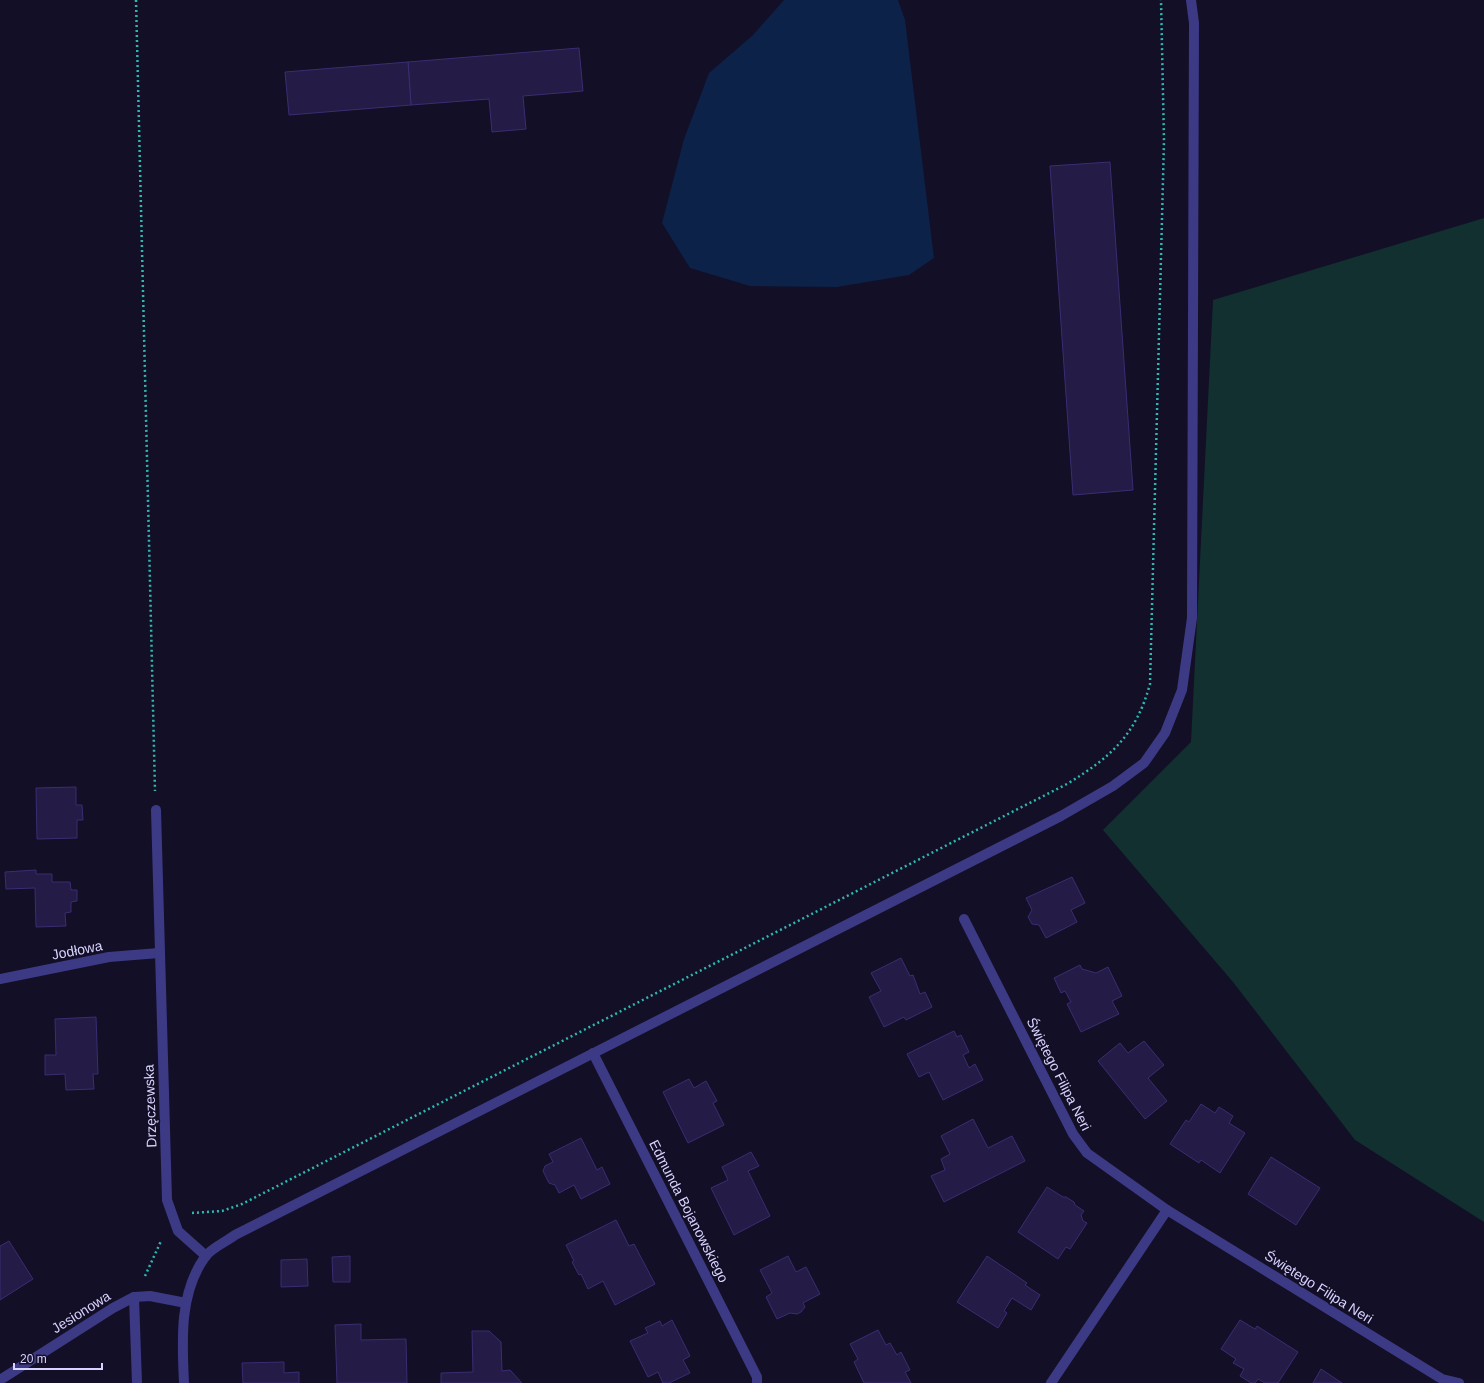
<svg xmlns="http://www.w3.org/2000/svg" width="1484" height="1383" viewBox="0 0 1484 1383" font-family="Arial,sans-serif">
<rect width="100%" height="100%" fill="#130f26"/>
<path fill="#12302f" d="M1484 218V1222L1355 1140 1233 982 1103 830 1191 742 1213 300Z"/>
<path fill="#0c2248" d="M784 0H898L905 20 934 258 909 275 837 287 750 286 690 268 662 223 684 139 709 73 753 35Z"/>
<g fill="#241b47" stroke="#3b2d73">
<path d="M579 48 583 91 523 96 526 129 492 132 489 99 411 105 408 62Z"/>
<path d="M408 62 411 105 289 115 285 72Z"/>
<path d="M1110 162 1133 490 1073 495 1050 166Z"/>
<path d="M76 787V805H82L83 820H77V838L37 839 36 788Z"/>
<path d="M36 870V874H52V882H70L71 890H77V901L71 902V912L65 913 66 926 36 927 35 888 6 889 5 872Z"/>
<path d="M1072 877 1085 903 1071 910 1077 922 1046 938 1039 925 1032 924 1028 917 1032 910 1026 898Z"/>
<path d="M901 958 910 976 913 975 920 994 925 992 932 1007 906 1020 904 1017 884 1027 869 997 881 991 871 973Z"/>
<path d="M1080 965 1082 969 1096 973 1108 967 1122 996 1112 1001 1119 1014 1081 1032 1067 1004 1071 1002 1065 991 1061 993 1054 978Z"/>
<path d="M96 1017 98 1074H93L94 1089 66 1090 65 1074 45 1075V1055H56L55 1019Z"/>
<path d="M954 1031 957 1037 961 1035 969 1052 963 1055 969 1068 975 1064 983 1080 943 1100 929 1072 919 1077 907 1054Z"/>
<path d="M1144 1041 1164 1065 1148 1078 1167 1101 1145 1119 1098 1061 1120 1043 1128 1053Z"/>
<path d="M689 1079 694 1088 706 1081 717 1101 713 1103 724 1125 688 1143 663 1092Z"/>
<path d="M1201 1104 1215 1113 1219 1107 1233 1116 1229 1123 1245 1133 1220 1173 1201 1160 1199 1163 1170 1144 1186 1120 1189 1122Z"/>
<path d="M973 1119 988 1148 1012 1136 1025 1161 944 1202 931 1176 945 1170 941 1159 950 1154 941 1136Z"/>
<path d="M581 1138 597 1170 602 1167 610 1184 581 1199 574 1185 559 1193 555 1185 549 1183 543 1171 545 1166 553 1162 549 1154Z"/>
<path d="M751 1152 759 1166 748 1171 770 1216 734 1235 711 1188 728 1180 722 1167Z"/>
<path d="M1271 1157 1320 1188 1296 1225 1248 1194Z"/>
<path d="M1047 1187 1063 1197H1066L1074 1202 1075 1205 1084 1211 1081 1215 1083 1221 1087 1223 1070 1249 1066 1247 1058 1259 1018 1232Z"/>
<path d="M616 1220 629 1246 634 1244 655 1284 615 1305 603 1281 588 1289 581 1274 579 1275 572 1262 574 1261 566 1245Z"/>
<path d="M9 1241 33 1279 0 1300V1246Z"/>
<path d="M350 1256V1282H333L332 1257Z"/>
<path d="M788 1256 796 1272 806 1267 820 1294 803 1303 805 1307 801 1312 797 1314 790 1313 777 1319 766 1297 772 1293 760 1270Z"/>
<path d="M987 1256 1027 1283 1025 1285 1040 1295 1031 1310 1012 1298 1004 1311 1007 1313 998 1328 957 1302Z"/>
<path d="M307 1259 308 1286 281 1287V1260Z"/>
<path d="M672 1320 690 1356 683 1360 690 1373 669 1383H663L658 1372 648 1377 630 1341 648 1333 645 1328 660 1321 662 1326Z"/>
<path d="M1240 1320 1255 1329 1257 1326 1298 1352 1278 1383H1265L1258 1379 1255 1383H1251L1240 1376 1244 1369 1233 1363 1236 1359 1221 1349Z"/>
<path d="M361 1324V1340L406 1339 407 1383H337L335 1325Z"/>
<path d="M878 1330 886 1345 890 1343 897 1355 901 1352 910 1370 905 1372 911 1383H864L854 1362 858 1359 850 1344Z"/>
<path d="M472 1331H489L501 1342 502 1371 510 1370 522 1383H441V1373L473 1372Z"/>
<path d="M284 1362V1373L299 1372V1383H243L242 1363Z"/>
<path d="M1321 1369 1342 1383H1313Z"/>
</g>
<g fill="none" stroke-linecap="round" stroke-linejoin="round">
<g stroke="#2fb8b0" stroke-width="2.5" stroke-dasharray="2 3" stroke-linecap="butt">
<path d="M136 0 155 791"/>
<path d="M192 1213 222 1211 242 1204 1067 784C1111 757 1136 735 1150 684L1164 141 1161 0"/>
<path d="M145 1276 161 1241"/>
</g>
<g stroke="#3d3a85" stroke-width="10">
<path d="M156 810 167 1200 178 1231 206 1256"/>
<path d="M964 919 1073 1134 1087 1153 1167 1210 1442 1379 1459 1383"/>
<path d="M0 979 109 957 159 953"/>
<path d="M593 1053 757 1377V1383"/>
<path d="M134 1297 137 1383"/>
<path d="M0 1380 113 1308 134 1297 150 1296 186 1303"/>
<path d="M184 1383C182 1341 179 1293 205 1257 211 1248 226 1242 235 1235L1061 816 1113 786 1144 763 1165 733 1182 690 1192 618 1194 23 1191 0"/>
<path d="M1051 1383 1167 1210"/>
</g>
</g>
<g text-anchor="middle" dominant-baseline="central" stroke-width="3.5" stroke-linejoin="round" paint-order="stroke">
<g font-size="14" fill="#d9d4ff" stroke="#130f26">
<text transform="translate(77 950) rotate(-11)">Jodłowa</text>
<text transform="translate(1059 1074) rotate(63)">Świętego Filipa Neri</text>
<text transform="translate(150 1106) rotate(-92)">Drzęczewska</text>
<text transform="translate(689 1211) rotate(63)">Edmunda Bojanowskiego</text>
<text transform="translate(1319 1287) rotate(32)">Świętego Filipa Neri</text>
<text transform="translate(81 1312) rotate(-32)">Jesionowa</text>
</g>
</g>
<path d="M14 1363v6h88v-6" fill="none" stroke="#d9d4ff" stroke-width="2"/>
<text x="20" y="1363" font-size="12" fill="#d9d4ff" stroke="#130f26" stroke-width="3" paint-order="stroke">20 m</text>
</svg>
